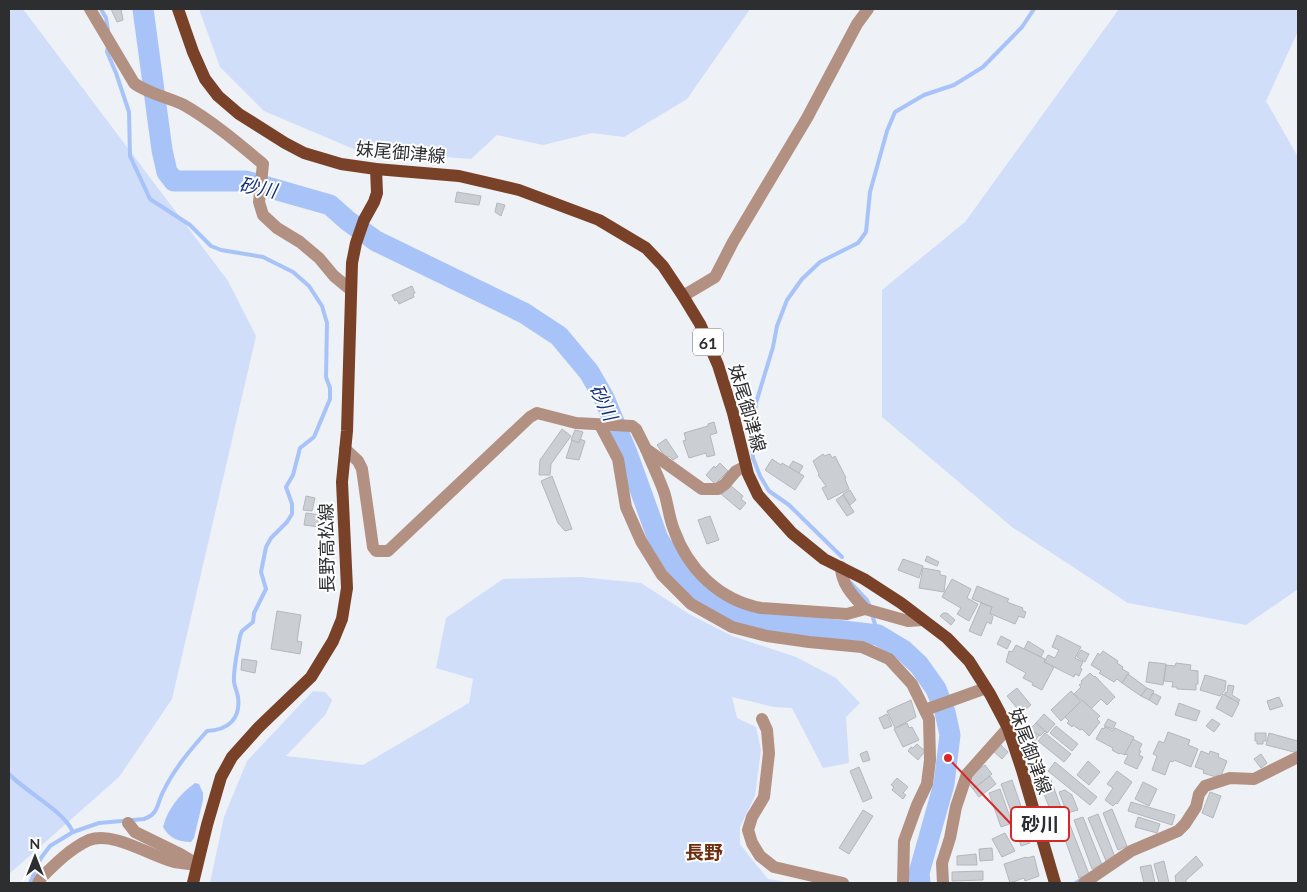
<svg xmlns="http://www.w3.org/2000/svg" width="1307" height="892" viewBox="0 0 1307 892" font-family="Lato,'Noto Sans JP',sans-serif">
<rect width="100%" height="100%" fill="#eef1f6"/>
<g fill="#d0defa">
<path d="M9 9H23L228 281 256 336 172 699 119 777 9 874Z"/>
<path d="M199 9H750L687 99 624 137 592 133 543 145 497 135 471 159 356 150 264 111 220 67Z"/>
<path d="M1119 9H1298V31L1266 101 1298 157V589L1246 625 1128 603 1012 527 882 417V290L965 222Z"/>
<path d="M580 577 641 583 689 614 732 636 796 657 836 678 860 703 846 717 849 763 823 768 792 708 774 707 732 697 737 718 756 727 761 750 755 796 740 827V844L750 857 768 879 791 883H210L224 817 247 761 313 691 325 692 332 700 326 714 286 756 363 765 469 703 473 679 436 668 446 618 503 579Z"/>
</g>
<path fill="#a8c3f8" d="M195 783 199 784 203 793V800L194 838 191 842C179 842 169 838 163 827 168 808 179 795 195 783Z"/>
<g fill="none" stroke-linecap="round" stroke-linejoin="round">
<g stroke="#a8c3f8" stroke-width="4">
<path d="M101 9 106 18 108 30"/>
<path d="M842 557 789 505 769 491 760 476 753 458 752 443 756 403 773 347 777 326 787 300 802 279 820 262 858 243 866 232 870 192 887 131 895 112 924 95 954 85 983 67 1022 27 1034 9"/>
<path d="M850 582 867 600 870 607"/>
<path d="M872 614 878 635"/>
<path d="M9 774C27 793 63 810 73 832"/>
<path d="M30 883 41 858 50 846 73 832 99 823 144 819C159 814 157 803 163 792 174 769 190 750 207 731 228 730 241 719 238 697 237 692 235 687 234 682 233 669 238 649 240 636L242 631 253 622 254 613 266 589 261 572 266 547 271 538 287 522 292 514V504L286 487 293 475 300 448 314 437 330 399V388L326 377 327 323 322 306 309 286 293 272 263 257 221 250 211 246 190 225 150 199 130 156 129 112 116 73 107 52 108 47"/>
<path d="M1076 883 1082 879"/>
</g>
<path stroke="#a8c3f8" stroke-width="21" d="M143 9 162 150 167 172 174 181H246L330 205 348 221 376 241 524 313 559 336 589 372 604 398 627 453 658 539 683 577 711 599 744 616 792 625 878 635 903 650 919 665 936 689 945 712 950 735 944 784 919 873 920 883"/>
</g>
<g fill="#cbced3" stroke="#b4b7bc">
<path d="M111 9H121L123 20 117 22Z"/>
<path d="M457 192 481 196 479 205 455 202Z"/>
<path d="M497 203 505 205 501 216 495 212Z"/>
<path d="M412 286 415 293 413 294 414 297 399 304 397 300 395 301 392 295Z"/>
<path d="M714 422 717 433 710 435 715 455 707 457 706 453 689 458 683 441 686 440 684 433 708 426V424Z"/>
<path d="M562 429 571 436 551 464 550 475H539L540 460Z"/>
<path d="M575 430 583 432 579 443 571 440Z"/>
<path d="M580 439 585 441 579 460 566 458 572 440 579 443Z"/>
<path d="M666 439 678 457 673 460 669 456 666 458 657 445Z"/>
<path d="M823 454 824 456 830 454 832 458 835 456 846 478 845 479 849 489 828 500 822 488 826 486 818 475 819 474 813 461Z"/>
<path d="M772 459 781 465 782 463 804 476 795 490 765 470Z"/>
<path d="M793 461 803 466 799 473 789 467Z"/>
<path d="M720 463 728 471 715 484 706 475 714 466 715 468Z"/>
<path d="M552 476 572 529 565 531 558 523 541 481Z"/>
<path d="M730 485 743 496 741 499 746 503 740 510 721 494Z"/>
<path d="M850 490 856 500 850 505 843 494Z"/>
<path d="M843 495 854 512 847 516 836 500Z"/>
<path d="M306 496 315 498 312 511 303 510Z"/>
<path d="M306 513 320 515 319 527 304 525Z"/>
<path d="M710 516 719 540 707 544 698 520Z"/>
<path d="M927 556 939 562 937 566 925 561Z"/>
<path d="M903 559 923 566 919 578 898 570Z"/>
<path d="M923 568 940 571V575L946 576 944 592 919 588Z"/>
<path d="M952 579 971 589 967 598 978 604 969 621 957 614 961 608 942 597Z"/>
<path d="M977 586 1009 599 1007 602 1023 608 1022 610 1026 612 1024 618 1019 616 1015 624 991 614 990 613 992 607 972 599Z"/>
<path d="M981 603 992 607 990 613 993 617 991 624 987 622 981 636 969 631Z"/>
<path d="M277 611 301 615 297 641 302 642 300 654 271 649Z"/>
<path d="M943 613H947L955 620 951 625 940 616Z"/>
<path d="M1057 635 1081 647 1075 658 1083 662 1080 668 1082 669 1079 676 1075 674 1074 677 1044 662 1048 655 1055 658 1059 650 1052 647Z"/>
<path d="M1001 636 1011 641 1007 649 997 644Z"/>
<path d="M1028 641 1044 651 1041 657 1024 649Z"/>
<path d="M1016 645 1045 659 1044 662 1054 667 1042 690 1032 685 1033 683 1023 678 1026 673 1006 662 1009 651 1012 652Z"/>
<path d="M1081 650 1089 654 1085 662 1077 657Z"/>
<path d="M1103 651 1118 661 1117 663 1123 667 1122 669 1129 673 1122 683 1117 679 1114 682 1099 673 1101 671 1091 665 1098 653 1100 655Z"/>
<path d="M242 659 257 661 255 673 241 670Z"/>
<path d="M1149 662 1166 664 1163 685 1146 682Z"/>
<path d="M1176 663 1191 665 1190 670 1198 671V684H1196V690L1177 689V687H1172L1173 682 1164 681 1166 665 1175 666Z"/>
<path d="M1090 673 1094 677 1095 676 1115 697 1107 705 1101 699 1091 709 1074 694 1081 687 1079 685 1082 683 1081 681Z"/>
<path d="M1128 674 1147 688 1141 696 1122 683Z"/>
<path d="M1205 675 1226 681 1225 690 1220 696 1200 690Z"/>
<path d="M1228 685 1234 686 1232 695 1240 700 1238 703 1225 695V692L1227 693Z"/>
<path d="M1017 688 1031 705 1021 713 1007 696Z"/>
<path d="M1147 688 1154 691 1149 700 1141 696Z"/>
<path d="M1071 691 1081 702 1061 721 1051 710Z"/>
<path d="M1153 693 1161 697 1157 705 1149 700Z"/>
<path d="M1223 694 1239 703 1232 717 1216 708Z"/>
<path d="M1279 697 1283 706 1270 710 1267 701Z"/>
<path d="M911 700 916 717 895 728 887 711Z"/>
<path d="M1082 700 1100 716 1097 719 1100 722 1089 736 1082 729 1080 730 1073 725 1072 727 1067 723 1069 721 1065 717Z"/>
<path d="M1179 703 1200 711 1196 721 1175 715Z"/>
<path d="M887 714 892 726 884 729 879 718Z"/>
<path d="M1044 714 1055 724 1047 733 1036 723Z"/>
<path d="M1108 719 1116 723 1113 729 1104 726Z"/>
<path d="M1212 719 1220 724 1214 732 1206 726Z"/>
<path d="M907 723 909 728 912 727 919 740 903 747 894 729Z"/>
<path d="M1036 723 1045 731 1040 736 1030 729Z"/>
<path d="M1056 726 1078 744 1072 751 1050 733Z"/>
<path d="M1105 727 1113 731 1115 728 1134 737 1125 755 1120 753 1119 754 1112 750 1113 748 1096 739 1102 728 1104 729Z"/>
<path d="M1030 729 1039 735 1035 741 1026 734Z"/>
<path d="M1168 732 1190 740 1188 745 1198 749 1191 767 1174 760 1173 762 1170 761 1165 775 1152 770 1157 756 1153 754 1159 741 1164 743Z"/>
<path d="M1045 733 1071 754 1064 762 1038 741Z"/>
<path d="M1255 733H1266V741H1263V744H1257V741H1255Z"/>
<path d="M1269 733 1298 741V753L1266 745Z"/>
<path d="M1133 739 1142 744 1139 750 1141 751 1139 755 1143 757 1137 769 1124 763 1128 755 1125 754Z"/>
<path d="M917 744 925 751 918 760 908 751 911 747 913 748Z"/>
<path d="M1000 744 1008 752 1002 759 993 751Z"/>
<path d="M867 751 870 760 863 762 860 754Z"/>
<path d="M1201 751 1209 754 1210 751 1219 754 1218 757 1227 761 1221 776 1217 775 1216 777 1203 773 1204 770 1195 767Z"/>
<path d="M1261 754 1267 763 1261 768 1254 759Z"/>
<path d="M1088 761 1100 772 1089 785 1077 775Z"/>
<path d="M1055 762 1097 797 1090 805 1048 771Z"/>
<path d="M985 765 992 774 973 789 968 783 971 775Z"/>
<path d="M859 767 872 798 863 802 850 771Z"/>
<path d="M1039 769 1045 773 1047 780 1036 784 1032 772Z"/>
<path d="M1117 771 1132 782 1117 804 1116 803 1113 806 1105 800 1113 788 1107 784Z"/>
<path d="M990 776 996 784 979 797 973 789Z"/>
<path d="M897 778 908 787 903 793 906 795 903 799 892 790 894 787 891 785Z"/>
<path d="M1012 780 1026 821 1016 825 1001 784Z"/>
<path d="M1051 780 1063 813 1053 817 1040 784Z"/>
<path d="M1143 782 1157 789 1149 806 1135 799Z"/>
<path d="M1000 789 1012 823 1001 827 989 793Z"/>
<path d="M1065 790 1072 795 1078 810 1067 813 1059 792Z"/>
<path d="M1210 792 1221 796 1213 818 1202 813Z"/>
<path d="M1131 802 1175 815 1172 825 1128 811Z"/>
<path d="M1112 809 1127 846 1118 850 1103 813Z"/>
<path d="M863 810 873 816 849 854 839 848Z"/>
<path d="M1098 814 1115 857 1106 861 1088 818Z"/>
<path d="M1083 817 1102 865 1092 869 1074 820Z"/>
<path d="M1138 817 1160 824 1157 833 1135 827Z"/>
<path d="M1068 820 1089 874 1079 878 1059 823Z"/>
<path d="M1025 829H1028L1031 839 1029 840 1030 843 1021 846 1019 840 1015 841 1012 832Z"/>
<path d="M1005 833 1015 851 1002 857 992 839Z"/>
<path d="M992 848 993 860 980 861 979 849Z"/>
<path d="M976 854 977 865H957V856Z"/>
<path d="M1034 856 1039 876 1025 881 1024 878 1010 883 1004 864 1026 857 1027 858Z"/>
<path d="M1196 856 1203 865 1186 880V883H1176L1175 876Z"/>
<path d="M1164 861 1169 883H1159L1154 864Z"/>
<path d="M1151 865 1155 883H1144L1140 867Z"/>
<path d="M983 871V880L952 881V872Z"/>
</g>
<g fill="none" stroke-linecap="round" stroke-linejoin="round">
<g stroke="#b29182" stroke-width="12">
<path d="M90 9 134 83C145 92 169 98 184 105 212 121 238 143 263 164L259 202 263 215 277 228 300 242 319 258 334 276 351 290"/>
<path d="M683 296 715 277 733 242 807 118 857 24 868 9"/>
<path d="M600 425 618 459 626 507 641 541 662 575 691 604 732 627 767 636 809 642 862 647 889 659 912 684 929 719 930 760 927 784 917 805 904 841 903 883"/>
<path d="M345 449 358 461 362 469 373 547 376 551H388L530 417 537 413 576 423 632 426 636 429 646 449 702 489H718L725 484 736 471 746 466"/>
<path d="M646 449C652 464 659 478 664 492 668 504 669 518 674 530 688 569 719 600 761 608L847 614 865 609 908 621 923 620"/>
<path d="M841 567C841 584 854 597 865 609"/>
<path d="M925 710 986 688"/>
<path d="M762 719 767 730 769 753 764 797 752 817 748 830 752 843 760 856 774 867 843 883"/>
<path d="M128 823 135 832 180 854 195 863"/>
<path d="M38 883 41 878C55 864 71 848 89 840 114 831 150 856 174 862 181 863 189 864 197 865"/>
<path d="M943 883 942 863 950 838 956 807 967 774 1008 728"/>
<path d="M1084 883 1131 851 1178 831 1185 824 1196 807 1199 794 1205 786 1230 778 1254 779 1298 757"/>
</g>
<g stroke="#794128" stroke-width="12">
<path d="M178 9 193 52 205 79 218 96 239 114 285 143 304 153 341 164 376 169 459 176 519 190 599 220 646 248 663 266 683 296 700 324 718 365 733 413 748 474 758 495 792 533 824 559 864 579 901 603 947 638 969 661 990 694 1008 728 1022 770 1055 883"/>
<path d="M193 883 207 825 221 777 232 757 258 728 311 677 333 641 342 619 347 588 342 482 347 431 352 263 356 243 364 220 374 202 377 193 376 169"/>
</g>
</g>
<g text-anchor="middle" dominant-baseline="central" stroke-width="4" stroke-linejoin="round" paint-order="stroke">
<rect fill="#fff" stroke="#6c6d6e" stroke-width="1" x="693" y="328.5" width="30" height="27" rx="4"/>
<g font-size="16" font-weight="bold" fill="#2d2e30">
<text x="708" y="342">61</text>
</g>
<g font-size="18" fill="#2d2e30" stroke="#fff">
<text transform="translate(401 152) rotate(5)">妹尾御津線</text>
<text transform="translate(748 408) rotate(74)">妹尾御津線</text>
<text transform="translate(326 548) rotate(-91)">長野高松線</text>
<text transform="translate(1031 751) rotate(70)">妹尾御津線</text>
</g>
<g font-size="19" font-style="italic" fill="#12317b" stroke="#fff">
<text transform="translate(258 187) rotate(11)">砂川</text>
<text transform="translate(604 402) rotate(64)">砂川</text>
</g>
<g font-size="19" font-weight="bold" fill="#6e2e0e" stroke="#fff">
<text x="704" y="851">長野</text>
</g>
</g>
<path fill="none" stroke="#d62828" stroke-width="2" d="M948 758L1011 824"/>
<circle fill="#d62828" stroke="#fff" stroke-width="2" cx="948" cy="758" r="5"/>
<rect fill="#fff" stroke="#d62828" stroke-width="2" x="1011" y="807" width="58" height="34" rx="5"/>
<g font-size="19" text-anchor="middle" font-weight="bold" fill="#2d2e30">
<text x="1040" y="831">砂川</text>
</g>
<rect width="1307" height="892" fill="none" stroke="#2d2e30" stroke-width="20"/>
<g transform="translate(35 857)" stroke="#ffffff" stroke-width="4" paint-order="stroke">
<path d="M0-4L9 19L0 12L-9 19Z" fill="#2d2e30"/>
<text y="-8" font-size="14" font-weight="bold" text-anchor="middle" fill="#2d2e30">N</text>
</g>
</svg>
